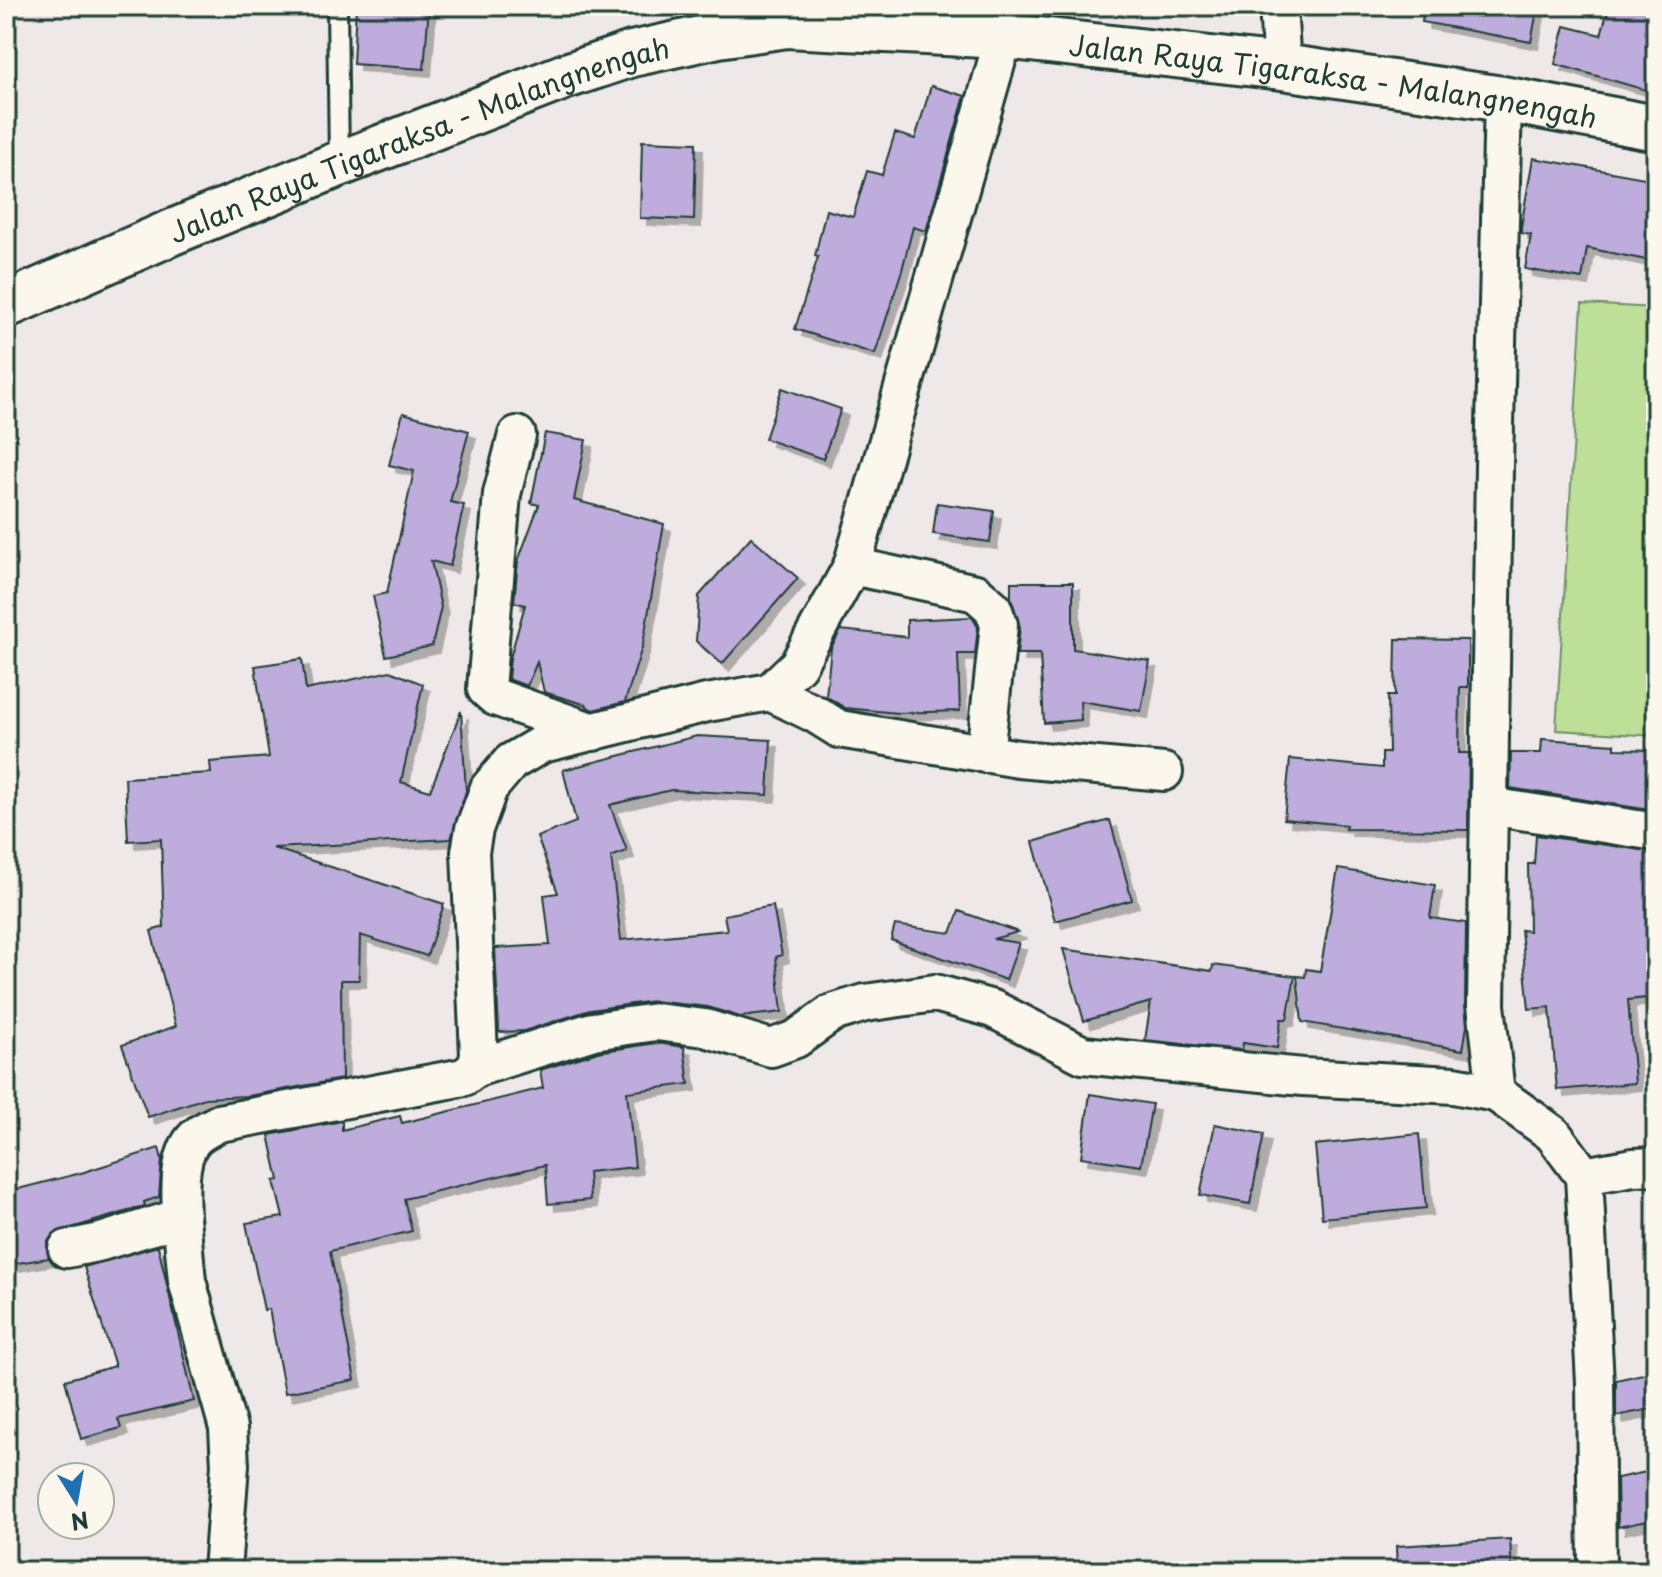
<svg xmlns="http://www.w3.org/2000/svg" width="1662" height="1577" viewBox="0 0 1662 1577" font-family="'Playpen Sans',sans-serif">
<defs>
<filter id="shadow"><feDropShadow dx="7" dy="7" stdDeviation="0" flood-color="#0004"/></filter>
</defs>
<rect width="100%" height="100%" fill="#efe8e9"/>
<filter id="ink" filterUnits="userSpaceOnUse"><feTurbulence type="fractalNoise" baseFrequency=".0125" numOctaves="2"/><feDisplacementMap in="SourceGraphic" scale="16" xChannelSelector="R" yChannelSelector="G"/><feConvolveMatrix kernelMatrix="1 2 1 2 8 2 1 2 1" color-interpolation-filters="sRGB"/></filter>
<g filter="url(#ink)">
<path fill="#bedf98" stroke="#6e8e66" stroke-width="2" d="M1582 304 1656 308V736L1556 730Z"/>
<g fill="#bdacdc" stroke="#1f3d34" stroke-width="2" filter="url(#shadow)">
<path d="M356 6H429L424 69 353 64Z"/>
<path d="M1424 6H1538L1531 42 1422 22Z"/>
<path d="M1609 6H1656V93L1555 64 1565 26 1601 35Z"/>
<path d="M931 86 965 96 926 231 913 227 902 270 875 354 795 329 818 257 815 256 826 210 853 217 867 171 882 175 895 133 915 139Z"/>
<path d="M642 141 696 143 694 220 640 218Z"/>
<path d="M1533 158 1656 180V262L1587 248 1582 279 1525 269 1531 235 1521 233V227Z"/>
<path d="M782 388 841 409 823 459 765 439Z"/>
<path d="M403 413 469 431 450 502 464 505 450 566 431 561 441 607 432 646 386 656 373 596 387 593 414 471 389 465Z"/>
<path d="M545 433 586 440 574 500 664 524 643 644 625 702 593 710 587 707V705L544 692 537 662 527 686 508 679 510 658 525 605 514 602 518 561 539 505 531 503Z"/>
<path d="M937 503 994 511 990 542 933 534Z"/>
<path d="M751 537 798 578 722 664 696 641 699 596Z"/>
<path d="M1011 582H1073V649L1150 661 1141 711 1080 701 1081 720 1044 723 1040 654H1017L1020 627 1011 598Z"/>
<path d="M972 617 978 627 975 654H958L960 711 898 713 845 708 826 696 831 648 841 630 907 637V620Z"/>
<path d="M1396 639 1468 640V687H1460L1459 753H1469L1468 830 1345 829 1346 825 1284 819 1290 759 1382 768V753H1389L1388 696H1395Z"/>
<path d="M302 659 306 690 390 671 423 684 401 782 430 791 461 711 466 791 451 839 273 848 444 904 427 956 360 935 359 980H341L342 1079 248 1096 205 1098 148 1117 122 1045 176 1026 151 931 164 927 161 839 128 841 125 778 211 773 210 762 269 757 255 666Z"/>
<path d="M697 736 771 740 768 795 671 790 610 805 627 851 611 857 621 940 727 930 724 915 773 906 782 955 776 957 782 1012 740 1017 708 1007 653 1001 590 1010 524 1031 499 1032 495 948 550 945 544 895 558 893 537 837 576 822 563 770Z"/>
<path d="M1542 739 1615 744V749L1656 750V811L1510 788 1511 753H1541Z"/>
<path d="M1110 820 1132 900 1055 921 1033 842Z"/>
<path d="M1536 835 1656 852V997L1628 1000 1635 1083 1557 1090 1550 1007 1529 1009 1521 930 1529 931 1528 864H1534Z"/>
<path d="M1338 869 1435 885 1430 918 1466 923 1465 1005 1467 1026 1463 1050 1302 1022 1297 976 1305 977 1306 969 1320 971Z"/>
<path d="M959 911 1018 932 993 939 1019 943 1006 980 891 940 895 925 951 933Z"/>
<path d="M1063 949 1212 971 1213 965 1295 976 1287 1019H1281L1277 1048 1243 1043 1242 1050 1145 1040 1151 1002 1084 1021Z"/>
<path d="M656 1043 684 1047 689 1084 627 1092 635 1167 588 1172 590 1200 548 1204 545 1165 404 1199 412 1231 330 1251 355 1380 285 1393 269 1309 264 1310 246 1223 283 1217 274 1181 279 1180 269 1135 342 1121V1130L400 1116 402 1123 543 1088 540 1070 598 1052Z"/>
<path d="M1090 1094 1152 1104 1141 1166 1081 1157Z"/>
<path d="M1215 1124 1264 1134 1250 1204 1200 1195Z"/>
<path d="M1419 1134 1426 1208 1322 1218 1315 1145Z"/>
<path d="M159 1148 162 1159 159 1197 144 1202 145 1206 54 1233 47 1243 49 1258 6 1265V1192L81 1173Z"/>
<path d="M158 1246 194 1401 118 1419 121 1428 81 1439 65 1380 115 1366 84 1267Z"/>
<path d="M1656 1371V1408L1616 1416V1380Z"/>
<path d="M1656 1470V1519L1618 1527 1617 1478Z"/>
<path d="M1510 1539 1512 1571H1397L1396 1546Z"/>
</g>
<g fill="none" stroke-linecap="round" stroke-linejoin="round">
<g stroke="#1f3d34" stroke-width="24">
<path id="lane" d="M337 6 339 163"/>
</g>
<g stroke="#1f3d34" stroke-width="42">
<g id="street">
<path d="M1278 6 1282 67"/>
<path d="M517 435 502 494 486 689 495 697 593 732"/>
<path d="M852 566 976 593 993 608 999 625 985 754"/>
<path d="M770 692 815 714 839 729 1019 759 1164 772"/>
<path d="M1489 806 1656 832"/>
<path d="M476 1068 593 1031 656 1022 705 1028 771 1048 796 1039 832 1013 865 1003 935 993 993 1009 1083 1055 1303 1077 1454 1085 1496 1093 1553 1134 1584 1176 1633 1167 1656 1166"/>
<path d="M1496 1093 1486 1005 1494 466 1503 99"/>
<path d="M1584 1176 1595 1383 1597 1571"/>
<path d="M181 1217 187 1281 228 1428 230 1465 222 1571"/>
<path d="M67 1249 101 1242 181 1217C180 1195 178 1159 192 1141 199 1132 210 1128 219 1123L464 1077 476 1068 479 1055 470 852 474 829 489 788 511 762 542 744 707 703 770 692 798 665 852 566 1004 36"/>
</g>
</g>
<g stroke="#1f3d34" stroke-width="50">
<g id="primary">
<path id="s1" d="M6 305 170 233 339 164 566 76 632 54 718 35 787 25 1004 36 1282 67 1503 99 1656 128"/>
</g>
</g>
<use href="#lane" stroke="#fbf7ec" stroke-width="18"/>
<use href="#street" stroke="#fbf7ec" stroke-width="36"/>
<use href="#primary" stroke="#fbf7ec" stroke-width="44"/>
</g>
</g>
<g text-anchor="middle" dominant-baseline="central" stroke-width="7" stroke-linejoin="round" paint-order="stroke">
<g font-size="28" fill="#1f3d34" stroke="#fbf7ec">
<text stroke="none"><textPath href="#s1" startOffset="1382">Jalan Raya Tigaraksa - Malangnengah</textPath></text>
<text stroke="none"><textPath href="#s1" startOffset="446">Jalan Raya Tigaraksa - Malangnengah</textPath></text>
</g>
</g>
<rect width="1662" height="1577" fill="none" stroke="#fbf7ec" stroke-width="32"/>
<rect x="16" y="16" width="1630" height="1545" fill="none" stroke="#1f3d34" stroke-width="3" filter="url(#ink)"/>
<g transform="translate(76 1501) rotate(169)"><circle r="38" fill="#fbf7ec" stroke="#a3ada2" stroke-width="2"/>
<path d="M0-6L14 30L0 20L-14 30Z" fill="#1f6fb2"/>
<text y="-12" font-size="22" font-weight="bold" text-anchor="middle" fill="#1f3d34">N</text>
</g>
</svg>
